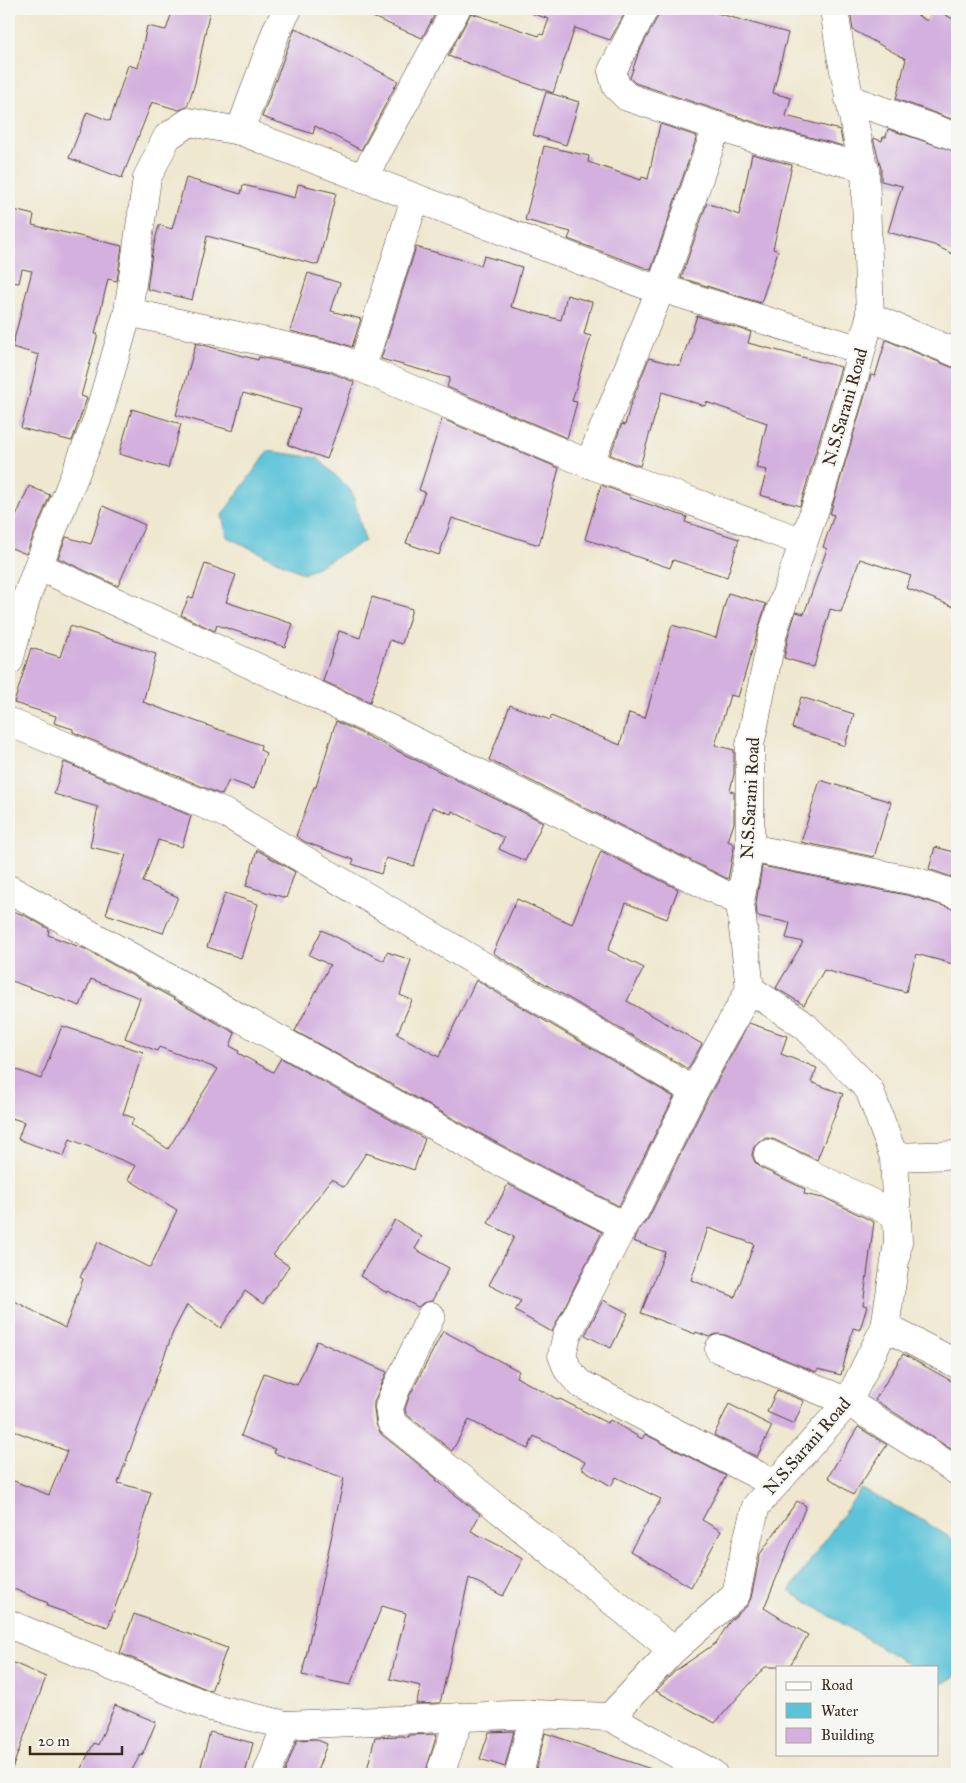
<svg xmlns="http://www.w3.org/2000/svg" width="966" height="1783" viewBox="0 0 966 1783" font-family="'IM FELL Great Primer',serif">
<rect width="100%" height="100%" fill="#f6f6f2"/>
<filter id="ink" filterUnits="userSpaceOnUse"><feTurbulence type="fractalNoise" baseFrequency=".02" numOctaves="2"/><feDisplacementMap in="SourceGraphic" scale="10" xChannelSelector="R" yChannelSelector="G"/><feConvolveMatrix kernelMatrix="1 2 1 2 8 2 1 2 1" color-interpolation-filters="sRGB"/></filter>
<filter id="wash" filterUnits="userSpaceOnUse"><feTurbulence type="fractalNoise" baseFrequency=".0096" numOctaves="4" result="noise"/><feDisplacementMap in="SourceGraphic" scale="20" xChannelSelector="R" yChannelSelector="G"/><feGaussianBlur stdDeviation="1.12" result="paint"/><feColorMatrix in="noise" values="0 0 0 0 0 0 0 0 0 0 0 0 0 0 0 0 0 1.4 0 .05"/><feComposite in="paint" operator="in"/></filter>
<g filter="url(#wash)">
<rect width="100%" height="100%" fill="#efe7cf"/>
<g fill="#5bc3d8" stroke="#4b767b">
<path d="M268 451 318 458 352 492 365 541 304 574 227 537 222 515Z"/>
<path d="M861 1489 917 1517 957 1542V1675L942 1684 937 1681V1667H913L789 1591Z"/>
</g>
<g id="blocks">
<g fill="#d3b0de" fill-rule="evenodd">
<path d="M173 9H210L195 83 187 107 179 110 152 102 122 178 69 158 87 112 110 121 128 65 138 68 147 26 166 30Z"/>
<path d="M354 9H438L422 38Z"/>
<path d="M532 9H627L610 40 575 28 553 93 448 56 471 13 539 36 540 34 543 35 549 19 531 13Z"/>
<path d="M660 9H702L788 33 773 93 791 98 786 116 840 130 843 146 760 124 635 83 630 78 638 54 658 16Z"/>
<path d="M850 9H908L927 21 934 9 957 21V121L896 99 906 59 853 30Z"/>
<path d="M295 28 398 81 361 150 315 126 313 134 262 117Z"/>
<path d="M546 92 579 102 566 145 533 135Z"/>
<path d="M660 124 697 136 651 270 568 239 571 232 525 220 544 146 589 156 588 162 641 180 642 177 648 179Z"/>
<path d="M888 129 957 152V256L934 245 888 232 902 186 881 181V168L873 138 882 141 883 137H886Z"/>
<path d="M752 154 792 165 773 249 778 251 761 303 681 278 707 203 739 215Z"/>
<path d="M186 178 241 194 243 185 295 198 298 184 336 193 318 265 207 236 192 300 147 289 152 253 159 225 172 229Z"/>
<path d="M9 209 34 215 32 225 122 246 117 281 108 279 95 334H98L81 396 87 398 72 441 21 428 39 355 12 347 32 271 22 269 19 283 9 282Z"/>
<path d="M416 247 481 265 484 256 522 267 511 307 561 320 567 295 592 302 584 334 591 336 572 401 577 402 567 438 447 387 450 378 381 359Z"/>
<path d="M308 273 340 283 331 311 361 319 352 347 338 342 290 331Z"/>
<path d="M697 316 751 332 748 343 841 367 800 506 760 495 767 470 756 468 767 423 706 402 705 406 662 392 640 466 610 455 622 424 625 425 630 406 649 358 680 366Z"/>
<path d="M886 340 951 367 957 368V608L906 588 911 576 860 559 841 612 830 609 814 667 784 658 788 636 796 612 804 614 827 549 823 547 834 515 830 514 871 375 875 376Z"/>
<path d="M196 343 258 360 259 357 330 372 354 382 327 459 288 445 300 409 243 393 233 431 176 415Z"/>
<path d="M132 409 181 424 168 468 119 454Z"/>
<path d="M442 419 559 468 539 545 452 518 439 555 406 543 425 492 419 490Z"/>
<path d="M601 485 631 496 630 498 687 517 685 522 739 539 727 577 673 560 670 568 585 539Z"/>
<path d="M29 486 50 495 26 554 9 547V533Z"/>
<path d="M103 506 145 525 118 586 58 558 66 537 91 544Z"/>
<path d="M205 564 236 575 226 602 293 624 285 647 217 625 215 631 181 615 189 597 193 598Z"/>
<path d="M728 593 766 604 738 697 730 695 715 745 734 750V774L730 791 734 792V823L728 841 734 844V847L728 879 489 760 510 705 550 720 551 716 620 745 629 713 645 718 672 625 716 638Z"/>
<path d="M372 597 412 609 402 644 390 640 370 702 323 681 339 631 360 638Z"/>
<path d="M70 626 156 654 143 702 261 745 260 750 266 753 254 789 229 780 222 795 73 732V729L54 723 56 716 14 703 31 648 60 657Z"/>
<path d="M801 697 854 714 845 746 792 728Z"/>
<path d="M336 721 543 822 525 861 499 849 504 838 452 811 451 814 432 807 414 866 386 858 381 874 352 864 354 860 305 842 296 836 314 787H316Z"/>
<path d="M64 762 191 816 182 847 158 840 143 882 178 897 163 933 106 914 126 855 90 847 98 807 54 794Z"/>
<path d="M820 780 891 802 874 857 801 842Z"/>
<path d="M935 847 957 853V879L929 869Z"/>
<path d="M257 850 295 872 286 898 246 886Z"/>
<path d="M601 851 678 889 667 919 626 903 608 950 644 968 627 1001 702 1044 688 1069 493 953 517 899 572 924Z"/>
<path d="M762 866 911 896 957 910V965L916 954 906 992 824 970 804 1005 776 988 803 942 786 938 790 923 757 916 756 903Z"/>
<path d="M225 893 258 904 241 958 207 947Z"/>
<path d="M9 910 24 915 49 929 48 935 85 949 235 1033 230 1046 239 1051 238 1053 273 1072 281 1058 425 1139 414 1170 366 1153 344 1187 332 1179 273 1255 289 1266 263 1304 245 1291 221 1328 187 1305 173 1332 118 1483 151 1492 133 1557 108 1627 47 1606 48 1603 9 1587V1479L49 1495 67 1451 9 1429V1298L65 1328 83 1279 80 1277 98 1242 150 1268 177 1210 128 1179 136 1166 70 1139 64 1156 18 1139 24 1122 9 1117V1067L41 1079 62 1026 143 1052 123 1114 134 1118 131 1125 168 1149 218 1069 159 1047 157 1051 125 1038 140 998 91 979 80 1006 9 980Z"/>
<path d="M322 930 384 961 387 952 411 960 400 995 412 1000 397 1034 439 1057 476 980 674 1097 619 1206 499 1144 295 1031 330 965 309 955Z"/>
<path d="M749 1023 787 1036 781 1054 817 1068 811 1082 843 1094 817 1160 775 1140 767 1138 759 1141 754 1147 752 1155 755 1162 761 1168 805 1189 804 1194 827 1199 874 1222 863 1305 867 1306 860 1330 853 1328 841 1375 818 1369 816 1372 725 1335 716 1334 709 1337 696 1332 695 1334 641 1313 665 1252 633 1241 638 1231 648 1219 708 1098ZM708 1228 754 1244 735 1297 691 1280Z"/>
<path d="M508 1184 602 1232 552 1332 515 1311 521 1301 489 1285 514 1237 488 1223Z"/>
<path d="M395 1220 422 1237 415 1249 449 1268 432 1301 423 1303 418 1307 388 1291 387 1293 360 1276Z"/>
<path d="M603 1300 628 1313 611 1348 585 1335Z"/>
<path d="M443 1331 519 1371 516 1377 559 1400 560 1399 607 1423 610 1420 642 1439 645 1434 726 1476 702 1520 721 1531 691 1587 630 1551 661 1499 616 1477 611 1486 581 1468 585 1462 534 1436 528 1449 469 1420 452 1451 406 1414 405 1409 409 1397Z"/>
<path d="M317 1341 387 1372 374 1402V1409L376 1424 381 1434 437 1479 436 1480 480 1514 471 1531 523 1558 503 1596 469 1578 440 1703 416 1704 421 1686 390 1679 406 1613 382 1606 350 1685 302 1675 344 1478 274 1453 275 1449 241 1436 264 1373 297 1385Z"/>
<path d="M903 1354 957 1384V1453L875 1400Z"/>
<path d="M777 1390 804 1401 794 1424 767 1412Z"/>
<path d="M729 1404 772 1426 757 1457 714 1435Z"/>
<path d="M858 1427 887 1445 853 1495 828 1477Z"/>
<path d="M797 1501 806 1506 764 1608 808 1635 789 1667H765L715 1723 656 1691 675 1671 716 1643 730 1621 747 1606 751 1598 760 1554Z"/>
<path d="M134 1614 227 1648 211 1691 120 1653Z"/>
<path d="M9 1661 46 1677 12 1769H9Z"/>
<path d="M115 1705 156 1722 142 1756 140 1755 130 1774H78L94 1743 98 1745Z"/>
<path d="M514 1731 505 1767 480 1759 489 1732Z"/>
<path d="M210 1732 253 1743 245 1774H199Z"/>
<path d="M545 1733 651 1769 650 1774H535Z"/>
<path d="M437 1734 425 1774H366L375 1737 402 1736 408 1737V1735Z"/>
<path d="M315 1739 327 1744 316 1774H284L297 1740Z"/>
</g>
</g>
</g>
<g filter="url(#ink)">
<use href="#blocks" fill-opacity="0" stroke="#564639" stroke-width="1"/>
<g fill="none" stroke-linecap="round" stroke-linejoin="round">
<g stroke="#564639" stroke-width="29">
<g id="minor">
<path d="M644 9 612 71 616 86 627 97 756 139 863 167"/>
<path d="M849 99 957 137"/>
<path d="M240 131 277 29 288 9"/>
<path d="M363 178 456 9"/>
<path d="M128 312 335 357 589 464 803 542"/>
<path d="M870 317 957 353"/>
<path d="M362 368 415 198"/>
<path d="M589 464 661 288 717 126"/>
<path d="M38 566 392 730 740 902"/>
<path d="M9 661 26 599 38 566 97 420 128 312 147 178 167 137 189 122 240 131 645 285 661 288 861 350"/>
<path d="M9 722 229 815 694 1091"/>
<path d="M750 848 915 881 957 895"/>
<path d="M9 889 492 1158 614 1221 625 1222 634 1212 694 1091 750 989"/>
<path d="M768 1154 897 1215"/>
<path d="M894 1157 957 1155"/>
<path d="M625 1222 567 1335 562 1355 568 1370 579 1383 775 1484"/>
<path d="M431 1316 395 1391 389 1407 391 1422 673 1650"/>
<path d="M885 1327 957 1364"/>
<path d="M719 1349 848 1402 957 1471"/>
<path d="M267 1774 286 1725"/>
<path d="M440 1774 460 1717"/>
<path d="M519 1774 534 1714"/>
</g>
</g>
<g stroke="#564639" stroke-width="29">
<g id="tertiary">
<path d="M9 1624 210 1707 286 1725 534 1714 610 1717 713 1774"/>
<path d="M610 1717 673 1650 736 1595 745 1549 756 1506 848 1402 885 1327 898 1242 894 1157 869 1089 805 1026 750 989 740 902 750 848V745L773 632 821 491 855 375 870 317 865 169 863 167 840 50 834 9"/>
</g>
</g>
<use href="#minor" stroke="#fff" stroke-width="28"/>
<use href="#tertiary" stroke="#fff" stroke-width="28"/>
</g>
</g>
<g text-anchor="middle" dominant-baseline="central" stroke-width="4.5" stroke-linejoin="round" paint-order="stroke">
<g font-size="18" fill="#3b2a1e" stroke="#f6f6f2">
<text transform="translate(845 407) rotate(-74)">N.S.Sarani Road</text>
<text transform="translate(750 798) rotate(-87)">N.S.Sarani Road</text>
<text transform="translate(807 1446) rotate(-49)">N.S.Sarani Road</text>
</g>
</g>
<rect width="966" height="1783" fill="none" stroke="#f6f6f2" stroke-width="30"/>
<rect x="776" y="1666" width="162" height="90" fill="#f6f6f2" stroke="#aba49d"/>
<rect x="786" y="1682" width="25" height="8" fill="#ffffff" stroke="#aba49d"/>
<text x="821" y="1690" font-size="15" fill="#3b2a1e">Road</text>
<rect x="786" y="1703" width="25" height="15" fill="#5bc3d8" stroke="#aba49d"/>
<text x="821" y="1716" font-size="15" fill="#3b2a1e">Water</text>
<rect x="786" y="1728" width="25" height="15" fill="#d3b0de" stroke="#aba49d"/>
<text x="821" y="1740" font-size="15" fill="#3b2a1e">Building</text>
<path d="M30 1746v8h92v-8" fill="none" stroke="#3b2a1e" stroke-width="2.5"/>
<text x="38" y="1746" font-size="15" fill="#3b2a1e" stroke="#f6f6f2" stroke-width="4" paint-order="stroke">20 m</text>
</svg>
